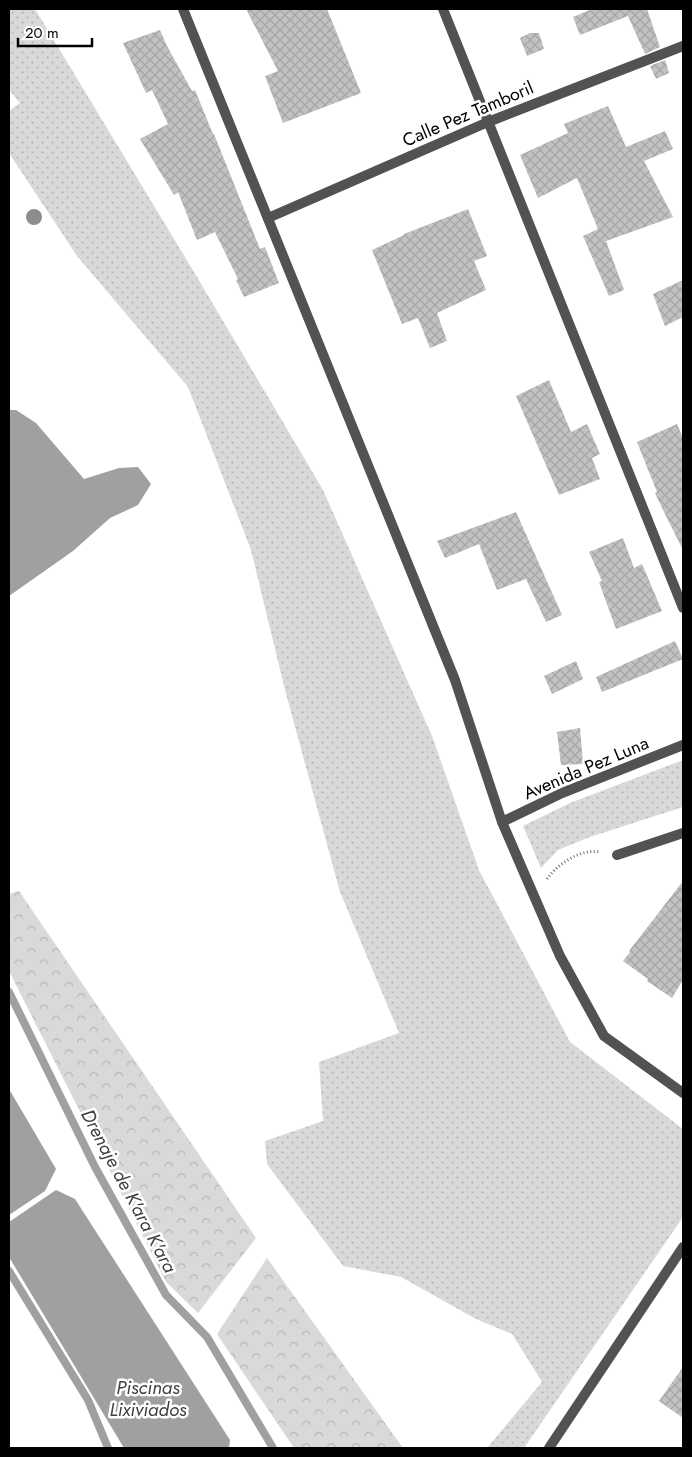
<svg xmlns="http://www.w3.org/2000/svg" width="692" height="1457" viewBox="0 0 692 1457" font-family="Jost,sans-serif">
<defs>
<pattern id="grass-dots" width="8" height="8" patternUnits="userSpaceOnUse" patternTransform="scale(1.25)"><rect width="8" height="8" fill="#d9d9d9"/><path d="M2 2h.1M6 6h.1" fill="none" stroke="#b8b8b8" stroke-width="1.8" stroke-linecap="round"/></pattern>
<pattern id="forest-crowns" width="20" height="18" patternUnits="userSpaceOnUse" patternTransform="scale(1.25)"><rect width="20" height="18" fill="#d9d9d9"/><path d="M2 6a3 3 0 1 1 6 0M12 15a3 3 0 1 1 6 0" fill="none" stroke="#b8b8b8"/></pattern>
<pattern id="building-cross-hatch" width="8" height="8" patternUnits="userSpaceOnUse" patternTransform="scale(1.25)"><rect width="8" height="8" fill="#c2c2c2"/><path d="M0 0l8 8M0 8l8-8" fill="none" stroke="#a5a5a5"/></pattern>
</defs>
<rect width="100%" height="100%" fill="#fff"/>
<g fill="url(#grass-dots)">
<path d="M9 9H35L197 277 323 490 432 736 479 870 570 1042 683 1129V1217L524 1448H487L542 1382 512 1334 476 1319 401 1277 343 1266 267 1164 265 1141 323 1121 319 1062 399 1033 340 892 285 690 251 550 188 387 77 256 9 153V111L20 103 9 90Z"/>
<path d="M683 760V807L590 837 558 850 541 868 523 826 570 803Z"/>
</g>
<g fill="url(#forest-crowns)">
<path d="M19 891 256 1238 198 1313 166 1282 9 971V894Z"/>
<path d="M267 1258 403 1448H294L217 1334Z"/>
</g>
<g fill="#a0a0a0">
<path d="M9 410H16L36 423 84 479 119 468 138 467 151 484 138 505 110 518 73 551 9 596Z"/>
<path d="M9 1089 56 1169 45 1191 9 1215Z"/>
<path d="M56 1190 75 1199 230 1440 229 1448H124L9 1257V1222Z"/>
</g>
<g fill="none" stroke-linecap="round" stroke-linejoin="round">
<g stroke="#a0a0a0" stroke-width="8">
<path d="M9 992 95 1167 166 1295 207 1337 273 1448"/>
<path d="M9 1271 88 1400 108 1448"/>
</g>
</g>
<g fill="url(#building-cross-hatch)">
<path d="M246 9H327L361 93 283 123 265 76 278 71Z"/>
<path d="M592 9H647L660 47 645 54 628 16 580 35 573 17Z"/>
<path d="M160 30 167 46 192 91 195 90 213 134H214L260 249 265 247 279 283 244 297 236 280 238 279 215 232 197 240 178 192 174 195 140 139 168 124 152 90 146 93 123 43Z"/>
<path d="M530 33H539L544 49 527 56 520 38Z"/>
<path d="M665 60 669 73 656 79 650 66Z"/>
<path d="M608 106 626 147 665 131 673 149 644 161 673 217 606 241 624 290 609 296 583 236 598 229 577 178 538 198 520 155 568 133 564 124Z"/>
<path d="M468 209 487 256 474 261 486 290 437 313 447 341 430 348 418 318 402 324 372 250 404 235V234Z"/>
<path d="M683 280V317L665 326 653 294Z"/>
<path d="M549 380 571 432 587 424 600 454 592 458 600 479 559 495 516 396Z"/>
<path d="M677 424 683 438V550L662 508 655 493 657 492 637 442Z"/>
<path d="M516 512 562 615 546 622 526 579 497 590 479 544 445 558 437 541Z"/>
<path d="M623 538 634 568 642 564 662 611 616 629 599 582 602 581 589 552Z"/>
<path d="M675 641 683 659 602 692 596 677Z"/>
<path d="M576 661 583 679 552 694 544 676Z"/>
<path d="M580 728 583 764 561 765 557 732Z"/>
<path d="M683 881V980L672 998 647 981 648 979 623 961 630 952 629 951Z"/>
<path d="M683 1367V1418L659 1401Z"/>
</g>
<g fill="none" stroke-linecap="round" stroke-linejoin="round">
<path stroke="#747474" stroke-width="3" stroke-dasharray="1 2.5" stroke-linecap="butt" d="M547 879C557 864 582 848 600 852"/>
<path stroke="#525252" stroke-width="10" d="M549 1448 683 1247"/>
<g stroke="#525252" stroke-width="10">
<path d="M183 9 455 680 502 822 560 956 604 1036 683 1093"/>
<path d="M443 9 683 608"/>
<path d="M268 218 488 122 683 46"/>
<path d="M502 822 562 793 683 745"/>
<path d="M617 855 683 833"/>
</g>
</g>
<circle fill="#8d8d8d" cx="34" cy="217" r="8"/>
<g text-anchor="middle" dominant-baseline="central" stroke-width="5" stroke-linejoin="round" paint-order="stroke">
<g font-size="18" fill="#000" stroke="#fff">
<text transform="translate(468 114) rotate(-23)">Calle Pez Tamboril</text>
<text transform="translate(586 768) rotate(-23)">Avenida Pez Luna</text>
</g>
<g font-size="19" font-style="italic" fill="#414141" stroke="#fff">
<text transform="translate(129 1191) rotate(62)">Drenaje de K'ara K'ara</text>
<text x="148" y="1387">Piscinas<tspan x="148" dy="22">Lixiviados</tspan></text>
</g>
</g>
<rect width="692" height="1457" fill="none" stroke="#000000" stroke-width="20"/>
<path d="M18 38v8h74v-8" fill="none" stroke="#000000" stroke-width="2.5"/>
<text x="25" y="38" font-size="15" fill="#000000" stroke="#ffffff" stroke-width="4" paint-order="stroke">20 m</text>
</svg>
